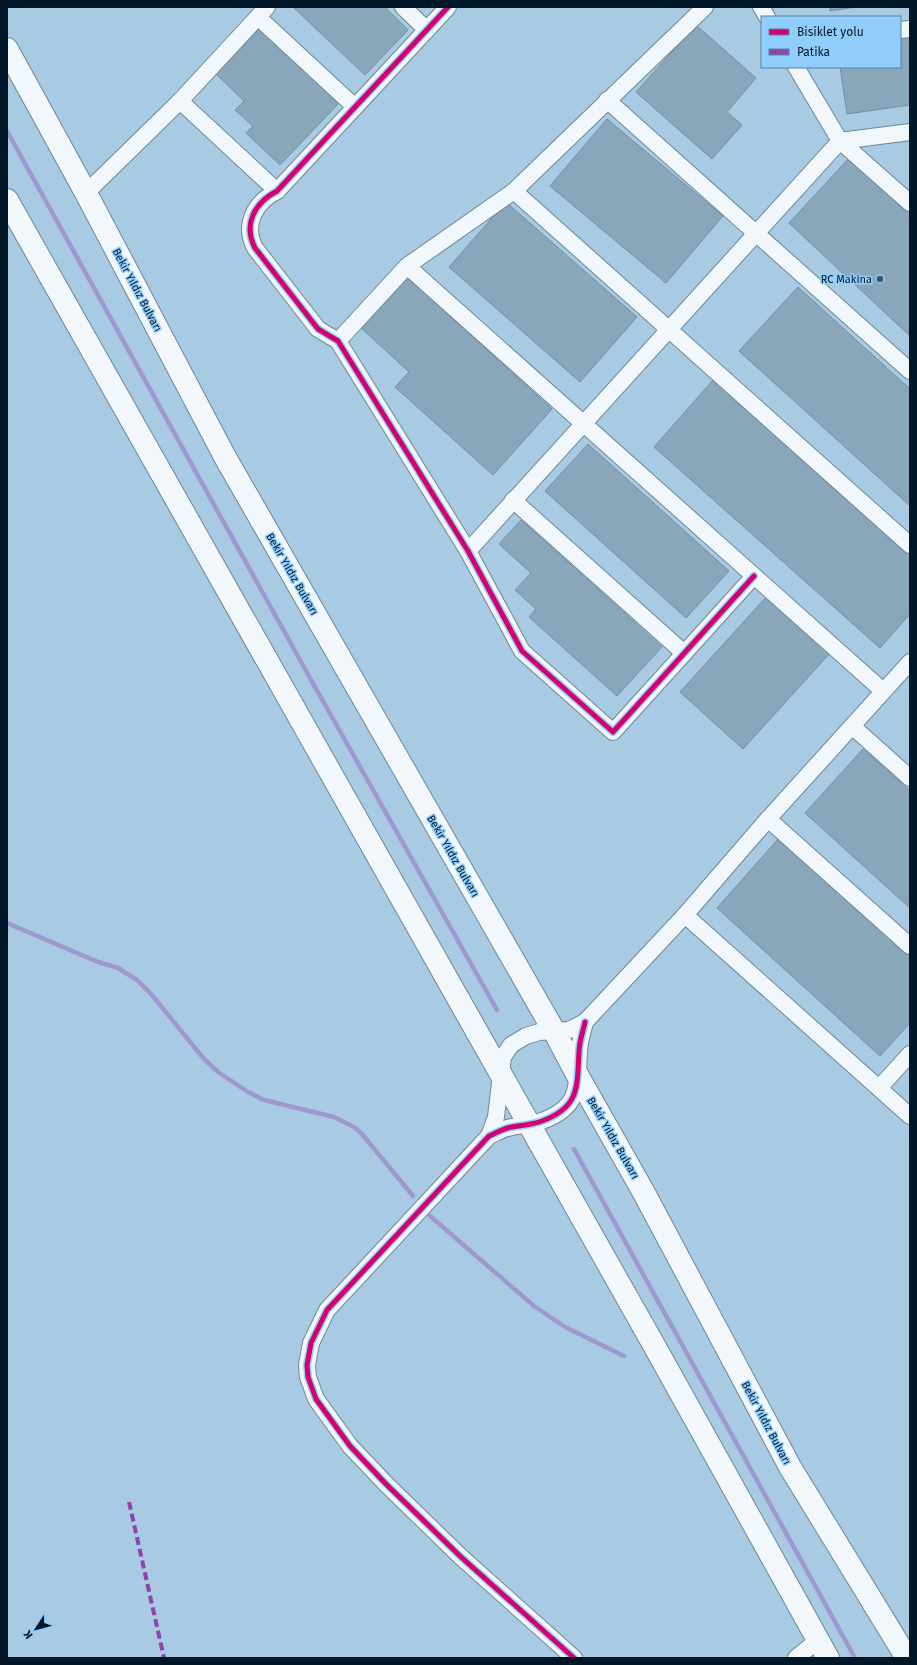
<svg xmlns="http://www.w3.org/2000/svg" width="917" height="1665" viewBox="0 0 917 1665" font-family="'Fira Sans',sans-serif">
<rect width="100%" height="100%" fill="#a8cae2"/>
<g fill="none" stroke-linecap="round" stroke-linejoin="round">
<g stroke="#a097cf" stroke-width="4.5">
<path d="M7 131 310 678 497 1010"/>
<path d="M7 923 98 962 118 968 137 980 152 995 204 1059 218 1072 248 1092 264 1100 334 1117 354 1127 362 1134 413 1196"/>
<path d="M574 1149 855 1658"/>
<path d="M430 1216 534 1306 565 1327 624 1356"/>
</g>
</g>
<g fill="#89a6bb" stroke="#748fa2">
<path d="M293 7H385L408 30 365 75Z"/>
<path d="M830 7H856L830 11Z"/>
<path d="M256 22 340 102 280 165 246 133 253 126 235 110 244 101 211 69Z"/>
<path d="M696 25 756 78 727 112 742 125 712 159 636 92Z"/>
<path d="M910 36V105L847 114 840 67H900V37Z"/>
<path d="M607 119 723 216 666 283 550 186Z"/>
<path d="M851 156 910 211V336L789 223Z"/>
<path d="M506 202 637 317 580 382 449 267Z"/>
<path d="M405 275 552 409 493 475 395 387 409 372 359 326Z"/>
<path d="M798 287 910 389V506L739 351Z"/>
<path d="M714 379 910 553V614L880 648 654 447Z"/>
<path d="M588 444 729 571 686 618 545 491Z"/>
<path d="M521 520 662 647 617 696 529 617 536 609 515 590 531 573 499 544Z"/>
<path d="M768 595 831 652 743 749 680 692Z"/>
<path d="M863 749 910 791V908L805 813Z"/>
<path d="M779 838 910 956V1023L880 1056 717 908Z"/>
</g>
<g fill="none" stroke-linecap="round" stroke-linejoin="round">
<g stroke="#6d889a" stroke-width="18">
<g id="street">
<path d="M403 7 427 30"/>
<path d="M448 7 277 191C254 203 243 225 255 248L318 329 338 341 468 551 522 651 613 732 754 576"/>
<path d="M761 7 767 17"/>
<path d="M258 17 355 107"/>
<path d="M900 30 910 29"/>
<path d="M796 67 840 141 910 203"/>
<path d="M607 100 910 371"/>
<path d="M180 101 277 191"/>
<path d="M514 191 910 545"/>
<path d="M86 193 180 101 267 7"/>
<path d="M407 266 883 691"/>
<path d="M338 341 407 266 514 191 705 7"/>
<path d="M513 500 684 653"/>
<path d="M468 551 840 141 910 132"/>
<path d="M852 726 910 778"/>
<path d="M768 819 910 946"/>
<path d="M685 915 910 1116"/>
<path d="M879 1088 910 1054"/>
<path d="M489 1136 496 1117 503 1057 511 1045 526 1036 539 1032 569 1030 585 1022 685 915 768 819 910 662"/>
<path d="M574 1658 461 1557 386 1484 350 1446 316 1399 308 1377 307 1365 311 1343 327 1310 489 1136C496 1133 504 1128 512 1127 522 1125 532 1125 542 1121 580 1107 577 1087 579 1052 579 1042 583 1032 585 1022"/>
<path d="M796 1658 818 1640"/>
</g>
</g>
<g stroke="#6d889a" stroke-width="24">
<g id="primary">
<path d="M7 49 86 193 225 457 554 1031 579 1078 644 1193 790 1467 907 1658"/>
<path d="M7 200 655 1347 828 1658"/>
</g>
</g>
<use href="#street" stroke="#f2f7fb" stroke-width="16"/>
<use href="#primary" stroke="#f2f7fb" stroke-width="22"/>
<path stroke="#8e44ad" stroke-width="4" stroke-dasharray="8 4" stroke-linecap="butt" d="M129 1502 164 1658"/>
<g stroke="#90cdfb" stroke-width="8">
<g id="cycleway">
<path d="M448 7 277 191C254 203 243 225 255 248L318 329 338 341 468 551 522 651 613 732 754 576"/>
<path d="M574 1658 461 1557 386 1484 350 1446 316 1399 308 1377 307 1365 311 1343 327 1310 489 1136C496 1133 504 1128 512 1127 522 1125 532 1125 542 1121 580 1107 577 1087 579 1052 579 1042 583 1032 585 1022"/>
</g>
</g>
<use href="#cycleway" stroke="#d6006c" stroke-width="5"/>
</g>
<circle fill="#3b5669" stroke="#90cdfb" stroke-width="1.5" cx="880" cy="279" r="4"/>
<g text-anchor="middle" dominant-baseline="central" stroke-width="3" stroke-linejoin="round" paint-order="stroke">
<g font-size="11" fill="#011728" stroke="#90cdfb" text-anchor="end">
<text x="872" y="279">RC Makina</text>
</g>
<g font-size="11" fill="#011728" stroke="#90cdfb">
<text transform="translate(137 290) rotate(62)">Bekir Yıldız Bulvarı</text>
<text transform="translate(292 574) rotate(60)">Bekir Yıldız Bulvarı</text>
<text transform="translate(453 856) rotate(60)">Bekir Yıldız Bulvarı</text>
<text transform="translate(613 1138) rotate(60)">Bekir Yıldız Bulvarı</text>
<text transform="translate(766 1423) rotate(62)">Bekir Yıldız Bulvarı</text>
</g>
</g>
<rect width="917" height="1665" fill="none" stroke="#011728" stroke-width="16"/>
<rect x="761" y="16" width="140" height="52" fill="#90cdfb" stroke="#5784a7"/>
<rect x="769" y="29" width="20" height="6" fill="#d6006c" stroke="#5784a7"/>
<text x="797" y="36" font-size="12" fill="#011728">Bisiklet yolu</text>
<rect x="769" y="49" width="20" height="6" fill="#8e44ad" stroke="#5784a7"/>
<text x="797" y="56" font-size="12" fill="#011728">Patika</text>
<g transform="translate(36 1629) rotate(234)" stroke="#90cdfb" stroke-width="3" paint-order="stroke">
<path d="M0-3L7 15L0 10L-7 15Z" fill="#011728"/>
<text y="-6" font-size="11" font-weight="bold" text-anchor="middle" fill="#011728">K</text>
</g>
</svg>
